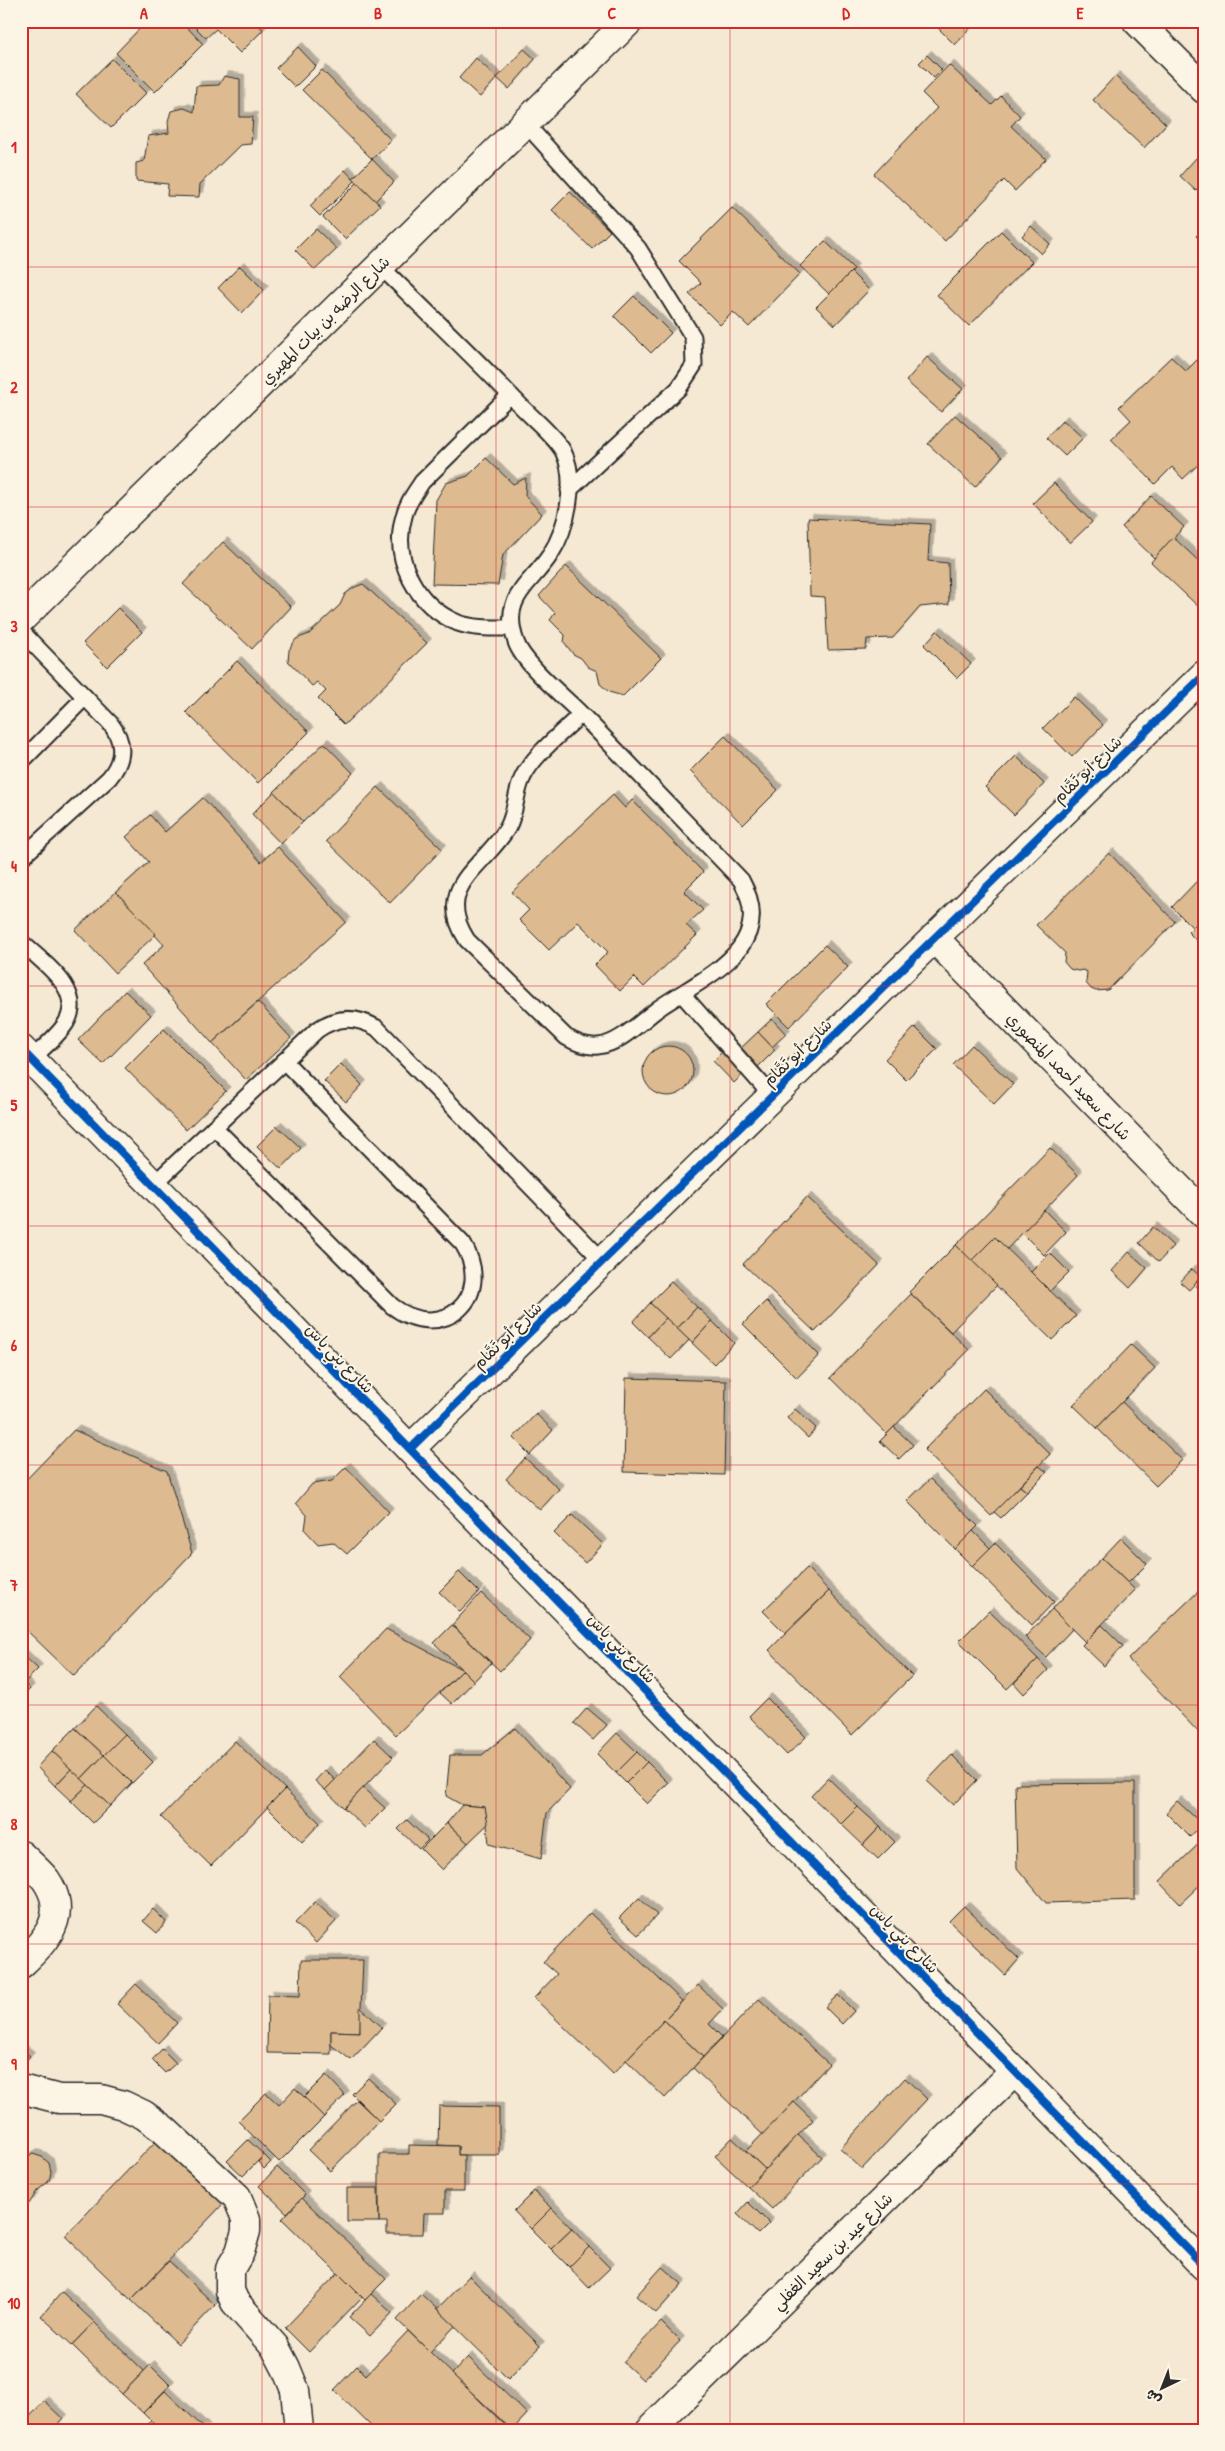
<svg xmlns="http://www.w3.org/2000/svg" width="1225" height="2451" viewBox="0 0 1225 2451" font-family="'Patrick Hand','Playpen Sans Arabic',sans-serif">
<defs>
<filter id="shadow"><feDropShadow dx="4.5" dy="-4.5" stdDeviation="0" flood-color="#0004"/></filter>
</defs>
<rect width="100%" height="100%" fill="#f6e9d4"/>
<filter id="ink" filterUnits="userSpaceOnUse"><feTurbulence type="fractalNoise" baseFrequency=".02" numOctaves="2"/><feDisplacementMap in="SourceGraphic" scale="10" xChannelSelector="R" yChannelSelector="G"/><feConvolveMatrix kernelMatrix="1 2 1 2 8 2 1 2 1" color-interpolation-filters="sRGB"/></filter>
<g filter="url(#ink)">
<g fill="#ddba8f" stroke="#2b2b2b" filter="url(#shadow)">
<path d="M147 21H181L203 44 155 92 116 53Z"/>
<path d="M189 21H255L263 30 240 53 216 29 206 38Z"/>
<path d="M931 21H976V22L955 45Z"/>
<path d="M298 47 316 66 295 87 276 68Z"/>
<path d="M524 49 535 59 509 89 497 78Z"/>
<path d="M927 55 942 70 934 78 919 63Z"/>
<path d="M476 58 497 78 480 97 459 78Z"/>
<path d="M112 59 146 93 111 128 76 94Z"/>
<path d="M949 65 992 105 1001 96 1020 116 1011 126 1046 159 1015 191 1004 180 945 241 874 174 937 108 922 93Z"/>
<path d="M322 70 391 140 372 159 302 90Z"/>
<path d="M224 76 240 79V117H253L251 144 240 145 200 184 199 197 167 196 168 184 136 181V163L144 161 148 136 169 133 168 121 171 111 184 108 194 112 196 86 219 85Z"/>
<path d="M1115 76 1166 124 1144 148 1093 100Z"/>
<path d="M1196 158 1204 166V182L1196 191 1180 176Z"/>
<path d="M372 159 394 182 375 201 353 178Z"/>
<path d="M345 170 355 181 320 216 310 206Z"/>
<path d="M357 183 380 205 345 239 323 217Z"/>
<path d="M570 192 610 231 592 249 552 210Z"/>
<path d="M732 208 800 274 749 327 733 312 720 325 689 294 701 283 679 261Z"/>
<path d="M1031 226 1050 244 1041 254 1022 236Z"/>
<path d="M1204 228V244L1196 236Z"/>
<path d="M316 229 337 249 315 270 295 250Z"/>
<path d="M1001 231 1032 262 969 326 937 295Z"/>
<path d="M825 241 854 269 829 294 800 266Z"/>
<path d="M240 266 264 290 242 313 218 288Z"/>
<path d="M851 272 869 290 835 325 816 307Z"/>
<path d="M634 296 671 333 651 353 614 316Z"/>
<path d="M927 357 963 389 941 412 906 381Z"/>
<path d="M1171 357 1186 371 1197 360 1204 367V459L1183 479 1172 467 1155 484 1111 439 1131 420 1119 407Z"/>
<path d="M955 415 1002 457 975 487 928 444Z"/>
<path d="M1063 420 1083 438 1065 456 1046 438Z"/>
<path d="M486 458 513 484 526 478 525 496 542 514 503 555 498 585 432 584 436 500 446 483 468 476Z"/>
<path d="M1054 483 1092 522 1070 543 1033 503Z"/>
<path d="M1151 496 1184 527 1154 558 1122 527Z"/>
<path d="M808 518 930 524 928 561 948 563 949 604 920 607 893 638 867 639 866 649 828 650 825 597 810 596Z"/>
<path d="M1173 537 1204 566 1203 611 1151 562Z"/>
<path d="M223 542 291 607 252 649 183 584Z"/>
<path d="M566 566 661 658 623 696 609 692 600 684 597 671 588 667 581 658 573 654 564 642 565 635 550 620 555 613 539 596Z"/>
<path d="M363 584 427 643 344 725 318 699 326 691 317 682 312 686 288 661 289 650 296 639 309 634 340 605 345 594 355 587Z"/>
<path d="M118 608 142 632 107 667 83 643Z"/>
<path d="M937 631 971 664 957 678 924 645Z"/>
<path d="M237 661 309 732 258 783 186 712Z"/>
<path d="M1074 697 1103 725 1072 757 1043 728Z"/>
<path d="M725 736 778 790 743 825 690 771Z"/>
<path d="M324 743 353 773 303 822 274 792Z"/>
<path d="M1016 756 1044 784 1014 815 985 787Z"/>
<path d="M378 787 442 849 390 903 326 841Z"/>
<path d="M274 792 303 822 281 844 252 814Z"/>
<path d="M613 795 625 808 632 800 703 872 684 891 703 910 686 925 697 935 644 987 634 977 620 991 595 965 608 952 578 922 549 950 519 920 529 910 512 892Z"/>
<path d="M203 798 261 862 278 847 346 922 212 1043 142 965 164 945 116 892 149 862 126 837 150 815 165 832Z"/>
<path d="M1109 853 1175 922 1108 990 1096 991 1091 989 1086 983 1087 972 1083 970 1078 971 1070 969 1064 962 1065 953 1036 925Z"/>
<path d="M1197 881 1204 888V916L1193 928 1172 907Z"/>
<path d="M116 892 156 934 115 973 75 930Z"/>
<path d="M1204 916V948L1188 932Z"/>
<path d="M825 945 848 967 789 1027 766 1004Z"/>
<path d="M125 991 151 1015 103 1064 78 1040Z"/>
<path d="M258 1002 291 1038 246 1080 212 1043Z"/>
<path d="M772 1019 786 1034 772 1047 758 1032Z"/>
<path d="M915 1027 937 1049 906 1080 885 1059Z"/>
<path d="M164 1029 226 1091 186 1130 125 1068Z"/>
<path d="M758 1032 775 1050 757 1068 739 1050Z"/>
<path d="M972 1045 1013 1084 994 1104 953 1065Z"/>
<circle cx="668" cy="1071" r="25"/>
<path d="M725 1049 746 1071 734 1083 713 1061Z"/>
<path d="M341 1064 362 1085 346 1102 324 1081Z"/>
<path d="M277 1126 301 1148 281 1169 257 1146Z"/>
<path d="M1050 1148 1078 1175 1007 1249 995 1237 971 1261 956 1245Z"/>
<path d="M807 1197 879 1265 815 1332 743 1264Z"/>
<path d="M1044 1210 1066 1232 1044 1255 1022 1233Z"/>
<path d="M1153 1227 1173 1246 1159 1262 1139 1243Z"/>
<path d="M995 1237 1076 1316 1052 1340 971 1261Z"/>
<path d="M956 1245 997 1285 951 1332 909 1292Z"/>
<path d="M1129 1252 1147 1268 1130 1288 1112 1271Z"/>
<path d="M1050 1253 1069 1272 1050 1291 1031 1272Z"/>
<path d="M1192 1269 1201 1277 1189 1290 1180 1282Z"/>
<path d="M1201 1277 1204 1280V1293L1194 1284Z"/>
<path d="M671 1282 697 1307 677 1329 650 1303Z"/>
<path d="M911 1294 969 1350 887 1434 830 1378Z"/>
<path d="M766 1301 819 1355 797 1378 743 1324Z"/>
<path d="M650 1303 666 1318 648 1337 633 1322Z"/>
<path d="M697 1307 712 1321 692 1343 677 1329Z"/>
<path d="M666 1318 689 1340 671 1359 648 1337Z"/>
<path d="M712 1321 734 1343 714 1364 692 1343Z"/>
<path d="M1131 1345 1155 1368 1097 1428 1073 1405Z"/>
<path d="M626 1378 726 1381 724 1475 624 1472Z"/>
<path d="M984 1389 1050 1454 991 1516 924 1450Z"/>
<path d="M1122 1402 1182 1460 1156 1486 1097 1428Z"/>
<path d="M795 1409 816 1428 808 1438 787 1418Z"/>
<path d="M536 1414 553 1430 530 1455 513 1438Z"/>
<path d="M894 1427 913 1445 899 1459 880 1441Z"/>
<path d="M74 1430 167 1471 192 1553 74 1676 21 1625V1485Z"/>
<path d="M525 1458 559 1489 540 1510 506 1479Z"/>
<path d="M1039 1466 1047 1472 1027 1492 1020 1486Z"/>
<path d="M346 1467 389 1512 347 1554 333 1542 318 1544 305 1530 307 1515 296 1503 312 1484 332 1481Z"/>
<path d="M930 1479 978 1526 955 1549 907 1501Z"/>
<path d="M1020 1486 1027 1492 1001 1518 994 1512Z"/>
<path d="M572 1515 603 1544 585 1563 554 1533Z"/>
<path d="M973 1531 990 1548 972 1566 955 1549Z"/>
<path d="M1121 1538 1147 1564 1128 1583 1102 1558Z"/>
<path d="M995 1543 1054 1602 1032 1625 972 1566Z"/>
<path d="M1102 1558 1135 1590 1085 1642 1052 1609Z"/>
<path d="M807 1568 829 1591 785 1633 763 1611Z"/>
<path d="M459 1572 479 1592 460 1612 439 1592Z"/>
<path d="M1204 1586V1738L1128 1659Z"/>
<path d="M829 1591 912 1676 852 1735 769 1650Z"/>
<path d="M481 1593 530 1640 500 1671 452 1625Z"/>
<path d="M1052 1609 1072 1629 1046 1657 1025 1637Z"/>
<path d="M989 1611 1038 1659 1007 1689 959 1641Z"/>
<path d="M452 1625 491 1663 474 1681 434 1643Z"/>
<path d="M1102 1625 1123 1646 1104 1666 1082 1645Z"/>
<path d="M386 1629 463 1670 396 1735 340 1677Z"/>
<path d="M21 1653 38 1669 24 1683 30 1689 21 1698Z"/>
<path d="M1038 1659 1048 1670 1024 1694 1014 1683Z"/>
<path d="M463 1670 474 1681 452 1704 440 1693Z"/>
<path d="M767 1698 806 1737 787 1755 749 1716Z"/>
<path d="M96 1706 125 1734 104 1755 75 1728Z"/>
<path d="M587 1708 607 1725 593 1740 574 1723Z"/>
<path d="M75 1728 104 1755 81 1779 52 1751Z"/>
<path d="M515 1728 570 1789 547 1813 541 1859 489 1844 485 1807 462 1805 446 1796 450 1755H482Z"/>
<path d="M617 1733 637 1752 616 1773 597 1754Z"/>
<path d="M125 1734 153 1762 132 1783 104 1755Z"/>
<path d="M374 1739 393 1757 344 1808 325 1790Z"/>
<path d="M235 1741 285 1789 211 1866 161 1817Z"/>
<path d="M52 1751 71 1769 55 1786 37 1767Z"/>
<path d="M637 1752 647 1762 626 1783 616 1773Z"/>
<path d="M104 1755 132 1783 110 1806 81 1779Z"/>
<path d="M952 1755 977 1780 953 1805 927 1781Z"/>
<path d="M647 1762 668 1783 647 1804 626 1783Z"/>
<path d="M71 1769 88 1785 71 1801 55 1786Z"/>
<path d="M325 1770 335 1780 325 1790 315 1781Z"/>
<path d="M828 1778 858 1807 841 1824 811 1796Z"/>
<path d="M1135 1783V1900L1046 1903 1017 1868 1015 1784Z"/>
<path d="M88 1785 110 1806 93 1823 71 1801Z"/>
<path d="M363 1788 385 1808 365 1828 344 1808Z"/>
<path d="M285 1789 320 1823 302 1842 267 1807Z"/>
<path d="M1177 1801 1202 1824 1190 1837 1166 1813Z"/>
<path d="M462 1805 485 1807 488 1824 468 1843 447 1823Z"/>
<path d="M858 1807 880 1827 863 1845 841 1824Z"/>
<path d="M407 1820 428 1840 419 1849 398 1829Z"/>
<path d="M447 1823 468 1843 442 1870 421 1849Z"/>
<path d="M880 1827 895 1842 878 1859 863 1845Z"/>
<path d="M1204 1839V1881L1180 1904 1159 1882Z"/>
<path d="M639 1898 657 1915 638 1935 619 1918Z"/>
<path d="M315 1902 336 1921 316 1943 295 1923Z"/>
<path d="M964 1906 1019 1959 1005 1975 949 1921Z"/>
<path d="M153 1909 166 1922 157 1933 143 1921Z"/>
<path d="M590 1913 682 2001 613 2074 534 1998 557 1974 543 1962Z"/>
<path d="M301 1960H363L360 2032 331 2031V2054L267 2053 268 1995 300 1996Z"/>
<path d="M136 1984 177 2023 158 2043 117 2004Z"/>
<path d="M698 1985 723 2009 709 2024 722 2037 703 2057 664 2020Z"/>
<path d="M838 1995 854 2011 842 2024 825 2007Z"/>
<path d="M759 1999 829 2064 763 2135 693 2068Z"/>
<path d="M360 2007 382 2027 351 2060 331 2045V2031L360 2032Z"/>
<path d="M664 2020 703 2057 665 2098 626 2060Z"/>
<path d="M21 2049 30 2056 22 2065 21 2064Z"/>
<path d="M162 2049 176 2063 165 2073 152 2060Z"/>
<path d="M326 2075 345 2095 324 2117 304 2097Z"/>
<path d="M368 2078 396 2104 379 2121 352 2094Z"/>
<path d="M905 2078 927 2099 862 2169 840 2149Z"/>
<path d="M295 2088 324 2117 279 2162 238 2121 266 2093 279 2105Z"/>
<path d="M357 2100 379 2121 330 2171 308 2150Z"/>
<path d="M794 2102 813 2120 765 2169 746 2151Z"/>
<path d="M439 2106 499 2107V2155H458V2146L438 2145Z"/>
<path d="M798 2135 822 2157 772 2209 748 2187Z"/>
<path d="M732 2138 765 2169 748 2187 715 2156Z"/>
<path d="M248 2140 264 2155 243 2176 227 2161Z"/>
<path d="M156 2141 223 2204 131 2300 65 2236Z"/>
<path d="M409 2145 458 2146V2155H464V2191H445V2213H424L423 2234H387V2222H379V2154H409Z"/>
<path d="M33 2154 42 2157 49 2163 51 2172 49 2181 37 2191 29 2204 21 2201V2159Z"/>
<path d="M264 2155 271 2162 264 2169 258 2162Z"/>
<path d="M277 2167 305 2195 287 2213 259 2186Z"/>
<path d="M347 2188H378L379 2222H347Z"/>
<path d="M534 2191 552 2208 531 2229 514 2211Z"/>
<path d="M302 2198 386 2279 365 2300 282 2219Z"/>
<path d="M748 2202 769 2223 758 2234 737 2214Z"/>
<path d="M552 2208 572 2229 551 2249 531 2229Z"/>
<path d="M572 2229 589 2247 569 2267 551 2249Z"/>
<path d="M589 2247 610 2268 589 2288 569 2267Z"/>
<path d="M169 2261 215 2305 178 2344 131 2300Z"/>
<path d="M662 2267 682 2284 656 2313 636 2296Z"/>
<path d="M338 2273 362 2297 309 2352 285 2328Z"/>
<path d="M469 2276 540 2346 508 2379 437 2309Z"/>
<path d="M62 2292 94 2322 72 2345 41 2316Z"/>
<path d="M371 2294 392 2313 370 2336 349 2317Z"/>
<path d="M421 2294 455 2326 430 2352 397 2320Z"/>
<path d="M94 2322 144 2371 122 2394 72 2345Z"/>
<path d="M661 2322 680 2341 643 2380 623 2362Z"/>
<path d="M408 2331 430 2352 510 2430H375L334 2390 357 2366 366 2375Z"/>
<path d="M468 2357 527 2414 512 2430 452 2374Z"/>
<path d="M150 2365 170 2385 143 2413 122 2394Z"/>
<path d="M165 2391 206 2430H160L143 2413Z"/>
<path d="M44 2401 63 2419 53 2430H21V2426Z"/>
<path d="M151 2421 160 2430H143Z"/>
</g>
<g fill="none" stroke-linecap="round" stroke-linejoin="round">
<g stroke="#2b2b2b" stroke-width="19">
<g id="lane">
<path d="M525 123 638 248 693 337 694 365 679 388 569 490"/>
<path d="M380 266C427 312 474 357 519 404 533 419 553 434 563 451 578 481 567 529 550 555 530 586 500 597 516 642 523 663 563 696 580 713 634 768 687 824 741 880 779 948 704 977 659 1008 641 1021 620 1044 598 1046 586 1047 576 1043 566 1037L467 940C432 886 485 867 508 827 516 812 515 794 522 779 532 756 563 732 581 714"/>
<path d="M510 395 422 482C415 493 407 503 404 516 391 560 417 606 458 623 475 629 494 628 512 628"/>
<path d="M21 631 110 723C125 742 124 760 109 778L21 858"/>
<path d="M21 762 85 697"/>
<path d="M21 942C42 962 86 990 66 1023 57 1037 43 1048 31 1059"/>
<path d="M682 994 772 1096"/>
<path d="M214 1127 392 1306C442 1344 496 1298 463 1244L284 1061"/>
<path d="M153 1185 317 1030C337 1016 356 1016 377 1028L603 1261"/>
</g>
</g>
<g stroke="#2b2b2b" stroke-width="31">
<g id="street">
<path d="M1137 21 1204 89"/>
<path d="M21 619 629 21"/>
<path d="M934 938 1204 1214"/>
<path d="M21 1049 1204 2266"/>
<path d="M410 1449 1204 675"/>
<path d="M21 1855C29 1863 39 1871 46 1880 70 1915 46 1941 21 1964"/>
<path d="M21 2089 59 2099H101L123 2105 144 2115 163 2129 237 2197 246 2219V2231L240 2252 230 2269V2291L235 2302 275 2347 286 2368 295 2390 299 2430"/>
<path d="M650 2430 1015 2071"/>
</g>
</g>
<use href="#lane" stroke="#fcf5e5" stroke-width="15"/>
<use href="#street" stroke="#fcf5e5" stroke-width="28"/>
<g stroke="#fcf5e5" stroke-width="11">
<g id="cycleway">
<path d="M21 1049 1204 2266"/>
<path d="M410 1449 1204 675"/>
</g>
</g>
<use href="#cycleway" stroke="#0057b8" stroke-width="8"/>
</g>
</g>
<path fill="none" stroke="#d62828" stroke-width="1" stroke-opacity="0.55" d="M262 21V2430M496 21V2430M730 21V2430M964 21V2430M21 267H1204M21 507H1204M21 746H1204M21 986H1204M21 1226H1204M21 1465H1204M21 1705H1204M21 1944H1204M21 2184H1204"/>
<g text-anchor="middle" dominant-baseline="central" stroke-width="4" stroke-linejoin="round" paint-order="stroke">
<g font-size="16" fill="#2b2b2b" stroke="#fcf5e5">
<text transform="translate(325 320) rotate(-45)">شارع الرضه بن بيات المهيري</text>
<text transform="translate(1087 769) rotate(-44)">شارع أبو تَمَّام</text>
<text transform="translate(797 1052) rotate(-44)">شارع أبو تَمَّام</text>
<text transform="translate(1069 1076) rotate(46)">شارع سعيد أحمد المنصوري</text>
<text transform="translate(507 1335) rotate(-44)">شارع أبو تَمَّام</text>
<text transform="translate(340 1358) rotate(46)">شارع بني ياس</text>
<text transform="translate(622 1648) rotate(46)">شارع بني ياس</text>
<text transform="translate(905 1938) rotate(46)">شارع بني ياس</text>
<text transform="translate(832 2251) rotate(-44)">شارع عيد بن سعيد الغفلي</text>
</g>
</g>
<rect width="1225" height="2451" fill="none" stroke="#fcf5e5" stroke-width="55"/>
<g transform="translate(1162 2388) rotate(223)" stroke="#fcf5e5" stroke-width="4" paint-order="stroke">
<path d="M0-4L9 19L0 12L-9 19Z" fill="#2b2b2b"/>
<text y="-8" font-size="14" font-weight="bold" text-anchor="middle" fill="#2b2b2b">ش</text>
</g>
<rect x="28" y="28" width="1170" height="2396" fill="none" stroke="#d62828" stroke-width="2"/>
<g font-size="16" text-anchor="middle" font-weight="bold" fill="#d62828">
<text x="144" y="19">A</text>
<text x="378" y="19">B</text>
<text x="612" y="19">C</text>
<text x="846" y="19">D</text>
<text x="1080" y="19">E</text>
<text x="14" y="153">1</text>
<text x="14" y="393">2</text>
<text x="14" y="632">3</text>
<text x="14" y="872">4</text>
<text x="14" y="1111">5</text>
<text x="14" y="1351">6</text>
<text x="14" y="1591">7</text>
<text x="14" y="1830">8</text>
<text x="14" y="2070">9</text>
<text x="14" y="2309">10</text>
</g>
</svg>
